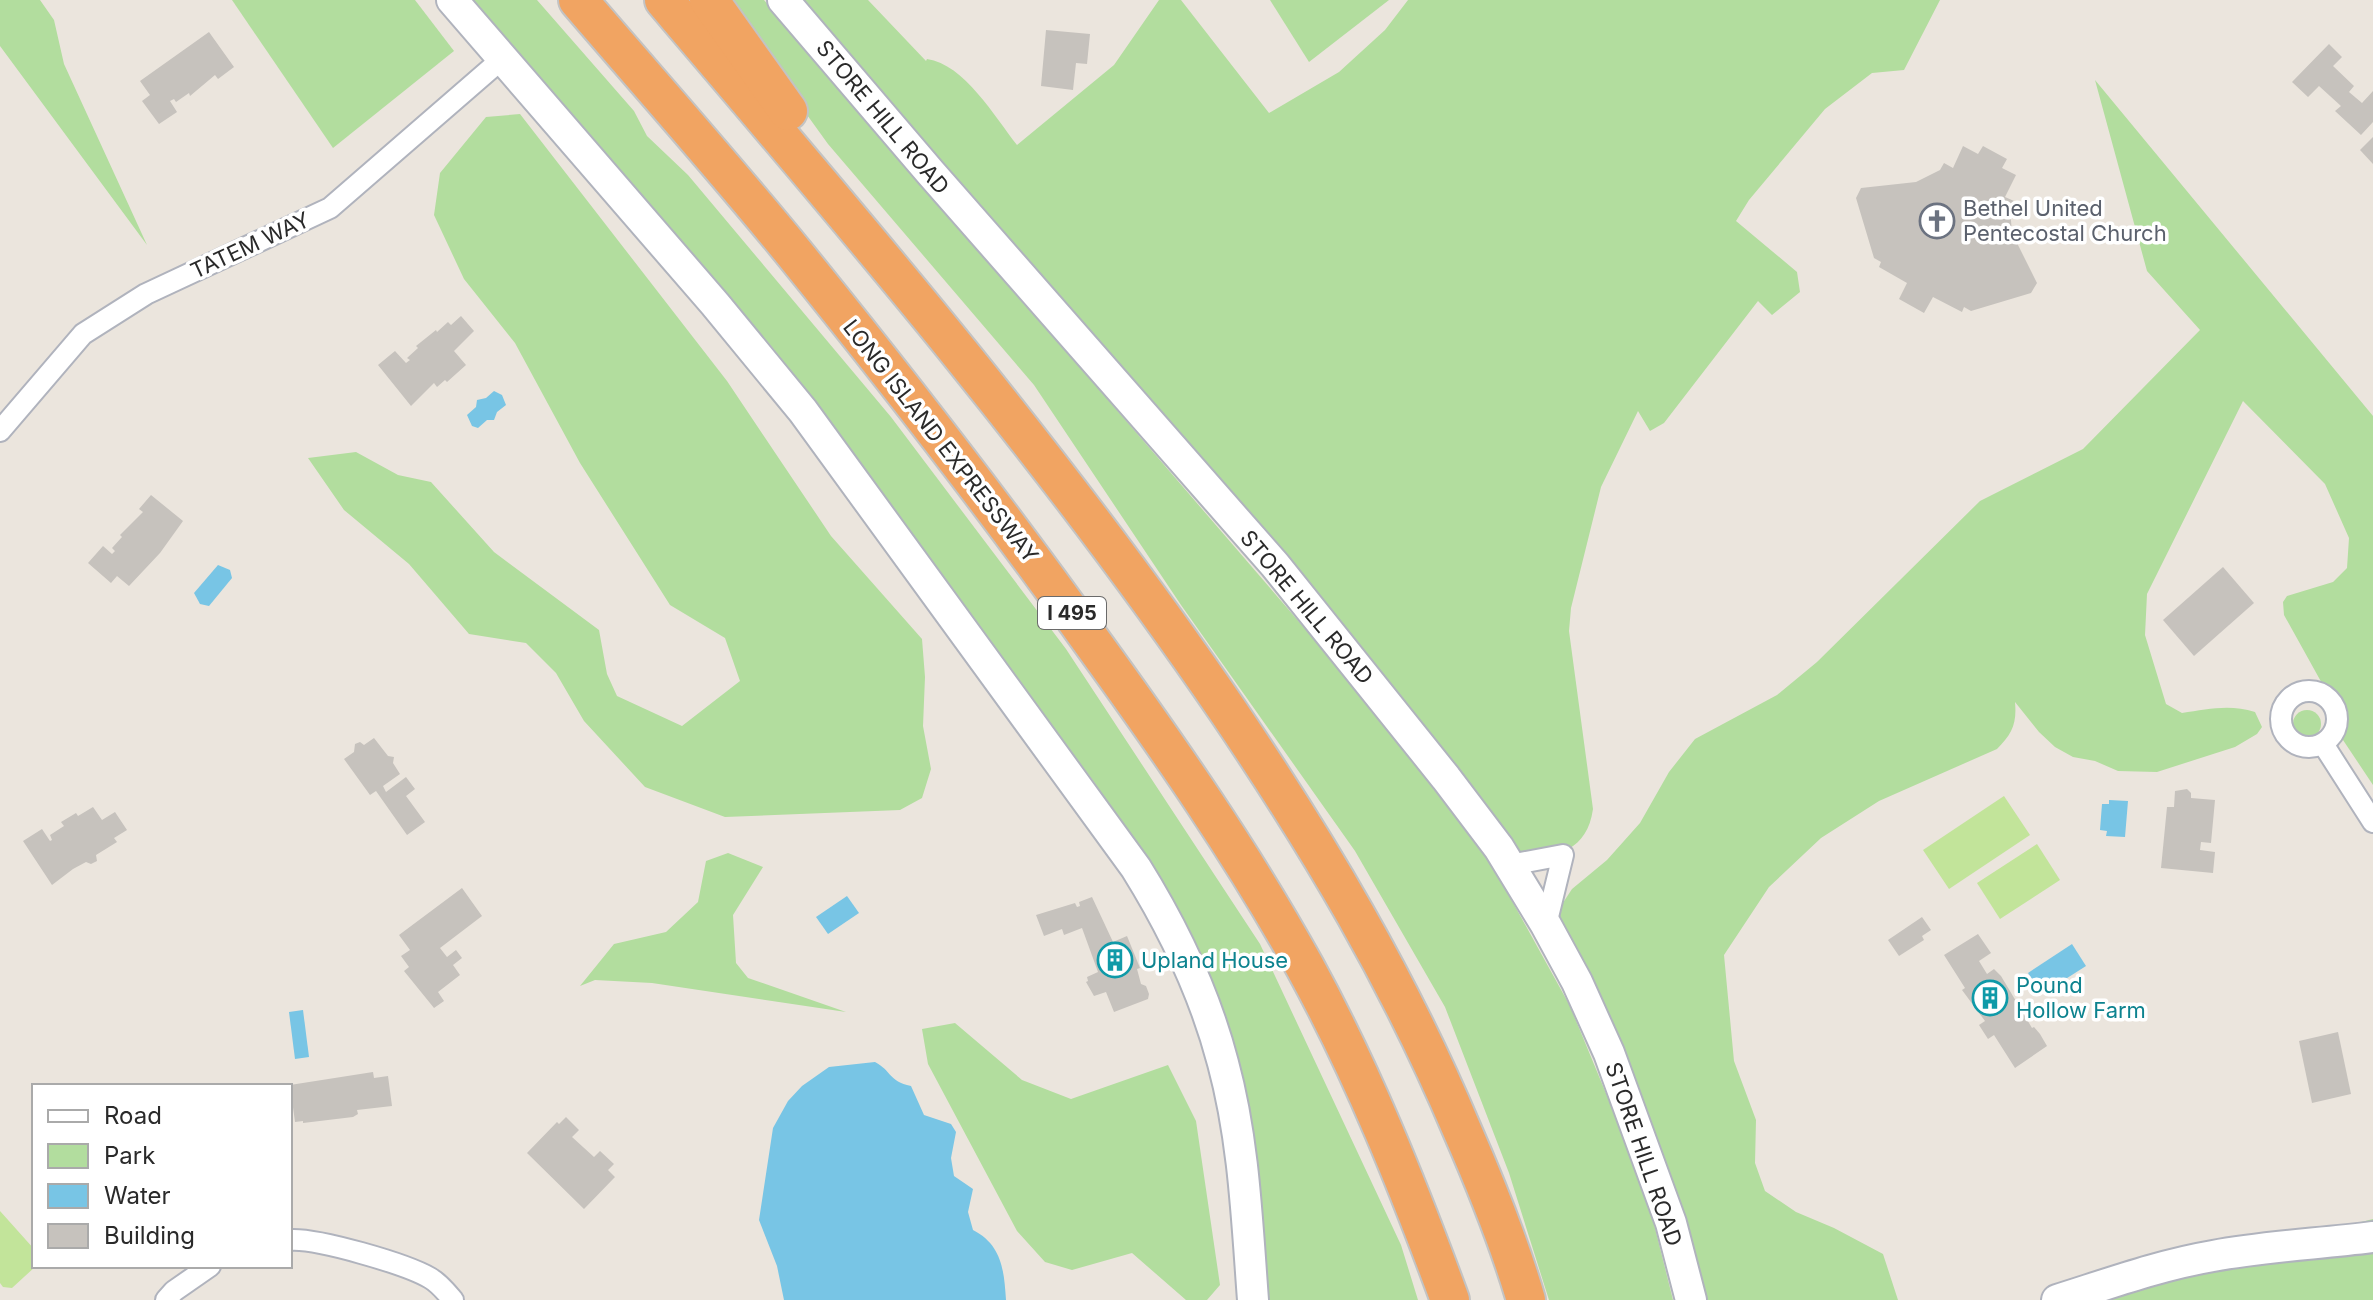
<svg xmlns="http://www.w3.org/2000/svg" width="2373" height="1300" viewBox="0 0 2373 1300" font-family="Inter,sans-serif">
<rect width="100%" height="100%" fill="#ebe5dd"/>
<g fill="#b2dd9e">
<path d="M0 0H40L54 20 64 64 147 245 0 46Z"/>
<path d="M232 0H415L454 51 333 148Z"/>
<path d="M465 0H537L634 111 647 136 688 175 891 417 1066 649 1260 944 1401 1245 1418 1300H1269L1237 1064 1191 933 1094 782 772 347Z"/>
<path d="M724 0H764L1338 667 1489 859 1570 1006 1645 1188 1673 1300H1549L1509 1173 1445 1007 1355 851 1181 605 1034 385 828 144Z"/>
<path d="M783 0H868L926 61 927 59C964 64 995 117 1017 145L1114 65 1159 0H1181L1269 113 1339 72 1385 30 1408 0H1940L1904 70 1872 73 1825 109 1749 200 1736 221 1797 272 1800 292 1772 315 1758 301 1664 423 1650 431 1638 411 1601 487 1571 608 1569 631 1593 809C1586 857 1550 855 1510 865Z"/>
<path d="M1270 0H1389L1309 62Z"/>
<path d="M2095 80 2373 416V785L2339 734 2334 705 2284 615 2283 602 2287 596 2333 582 2347 568 2349 538 2325 484 2243 401 2147 594 2145 635 2166 704 2182 713C2208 709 2230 704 2255 712L2262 727 2257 734 2235 747 2157 772 2118 771 2095 761 2073 757 2055 747 2039 732 2015 702C2017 724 2012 734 1997 749L1879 801 1821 838 1769 887 1724 955 1734 1061 1756 1120 1755 1163 1765 1191 1796 1212 1834 1228 1883 1254 1898 1300H1691L1551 921 1572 889 1607 860 1640 823 1669 772 1695 739 1777 695 1817 662 1980 501 2083 449 2200 330 2147 271Z"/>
<path d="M520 114 727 381 831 536 922 639 925 677 923 726 931 769 922 798 900 810 725 817 645 787 584 721 556 673 526 643 469 634 409 564 344 510 308 458 356 452 398 475 431 482 494 552 599 630 607 674 617 696 682 726 740 681 725 638 670 605 580 463 515 343 464 279 434 215 440 173 486 117Z"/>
<circle cx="2307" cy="724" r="14"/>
<path d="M728 853 763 867 733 915 736 963 748 978 846 1012 652 983 595 980 580 986 614 944 666 932 698 902 706 861Z"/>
<path d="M955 1023 1022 1080 1071 1099 1168 1065 1196 1121 1220 1285 1207 1300H1186L1132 1253 1072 1270 1045 1262 1017 1231 928 1064 922 1029Z"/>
<path d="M2373 1219V1300H2057Z"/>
</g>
<g fill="#c2e49a">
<path d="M2004 796 2030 835 1949 889 1923 850Z"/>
<path d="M2037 844 2060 880 2000 919 1977 883Z"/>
<path d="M0 1211 34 1249V1266H36L12 1288 3 1287 0 1283Z"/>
</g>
<g fill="#78c5e5">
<path d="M494 391 502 395 506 405 497 412 494 420H487L478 428 472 426 467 415 476 407 477 400 486 398Z"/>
<path d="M218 565 230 570 232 578 209 606 200 604 194 593Z"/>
<path d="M2109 800 2128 801 2125 837 2106 836 2107 831 2100 830 2102 804H2109Z"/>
<path d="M847 896 859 913 828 934 816 917Z"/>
<path d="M2072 944 2086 966 2042 994 2028 973Z"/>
<path d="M303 1010 309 1057 295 1059 289 1012Z"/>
<path d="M875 1062C892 1071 888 1081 911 1086L924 1115 951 1124 956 1132 951 1158 954 1176 973 1189 968 1212 973 1230C1002 1245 1004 1270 1006 1300H784L777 1266 759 1220 773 1128 788 1101 802 1086 829 1067Z"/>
</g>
<g fill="#c6c2bd">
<path d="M1046 30 1090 34 1087 64 1076 63 1073 90 1041 86Z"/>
<path d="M209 32 234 67 218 79 215 75 190 96 189 93 176 102 174 99 170 101 177 112 159 124 142 101 150 95 140 81Z"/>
<path d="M2329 44 2342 57 2333 66 2354 86 2349 92 2362 103 2373 91V122L2361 135 2335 111 2341 106 2319 86 2308 97 2292 82Z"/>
<path d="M2373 137V164L2360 150Z"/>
<path d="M1963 146 1978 154 1983 146 2007 159 2002 168 2016 175 2005 197 2014 201 2010 208 2012 233 2037 283 2031 293 1971 311 1964 307 1962 312 1933 297 1924 313 1899 299 1907 283 1879 267 1881 262 1874 258 1856 198 1861 188 1916 182 1940 170 1944 163 1953 168Z"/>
<path d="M461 316 474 331 454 351 466 365 447 382 445 380 437 387 434 383 411 406 378 365 395 351 406 363 410 360 407 358 418 348 416 346 436 330 437 332 448 322 451 325Z"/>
<path d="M151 495 183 521 160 553 129 586 117 576 111 583 88 563 103 546 112 554 115 551 112 548 122 537 120 535 143 512 139 509Z"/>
<path d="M2223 567 2254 603 2194 656 2163 620Z"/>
<path d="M374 738 388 756 394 757 393 763 400 774 383 786 386 792 406 777 415 789 406 796 425 822 407 835 376 791 370 795 344 759 354 752 355 744 360 742 364 745Z"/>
<path d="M2187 789 2191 793V798L2215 800 2211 843 2201 842 2200 850 2215 852 2213 873 2161 868 2167 807H2174L2175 791Z"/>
<path d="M93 807 102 820 115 812 127 830 114 838 117 842 96 855 97 861 91 864 86 862 73 869 52 885 23 841 42 829 50 841 52 840 50 835 64 826 61 822 76 813 78 816Z"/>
<path d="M462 888 482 916 440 948 447 957 456 950 462 958 453 965 460 975 438 992 444 1001 434 1008 404 971 409 967 401 956 410 950 399 935Z"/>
<path d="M1092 897 1113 942 1127 936 1140 968 1137 969 1141 984 1146 986 1149 994 1148 999 1114 1012 1106 992 1094 996 1086 982 1088 981 1087 977 1098 972 1082 928 1064 935 1062 929 1044 936 1036 915 1075 903 1077 907 1080 906 1079 902Z"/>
<path d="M1922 917 1931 930 1922 936 1924 940 1899 956 1888 940Z"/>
<path d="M1978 934 1991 953 1979 961 1987 974 1994 969 2001 976 2032 1028 2034 1027 2040 1034 2047 1046 2015 1068 1994 1035 1988 1039 1979 1025 1985 1021 1962 990 1965 988 1944 955Z"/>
<path d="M2338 1032 2351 1094 2312 1103 2299 1041Z"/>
<path d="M373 1072 374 1078 388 1076 392 1106 357 1110 358 1114 353 1117 303 1123V1121L295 1122 290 1085Z"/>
<path d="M566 1117 579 1130 572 1137 594 1157 600 1151 614 1164 608 1170 615 1177 584 1209 527 1153 557 1122 559 1124Z"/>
</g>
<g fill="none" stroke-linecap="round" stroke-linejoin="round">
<g stroke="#b0b3bd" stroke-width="24">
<g id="street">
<path d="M0 431 83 334 146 294 330 208 503 58"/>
<circle cx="2309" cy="719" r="28"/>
<path d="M2323 744 2373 822"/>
<path d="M1510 865 1563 855 1546 925"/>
<path d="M290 1240C317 1238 406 1264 430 1278 439 1283 447 1293 453 1300"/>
<path d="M166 1300 174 1291 210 1266"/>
</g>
</g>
<g stroke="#b0b3bd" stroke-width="34">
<g id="secondary">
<path d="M452 0 715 304 803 411 1136 868C1174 929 1205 994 1223 1063 1244 1140 1247 1221 1253 1300"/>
<path d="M783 0 930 172 1275 565 1446 778 1499 848 1546 925 1577 982 1609 1053 1671 1223 1691 1300"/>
<path d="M2057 1300C2108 1284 2160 1265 2213 1256 2266 1246 2319 1244 2373 1237"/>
</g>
</g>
<g stroke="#c3c3c3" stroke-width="42">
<g id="highway">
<path d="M578 0C650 84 724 167 794 253 897 380 997 509 1092 642 1168 747 1242 853 1305 967 1363 1073 1408 1186 1450 1300"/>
<path d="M664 0C860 230 1057 460 1228 711 1320 847 1398 978 1462 1130 1486 1185 1509 1242 1526 1300"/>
<path d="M709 0 788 111"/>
</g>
</g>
<use href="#street" stroke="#fff" stroke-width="20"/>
<use href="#secondary" stroke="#fff" stroke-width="30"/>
<use href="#highway" stroke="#f1a462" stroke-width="38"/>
</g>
<defs>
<g id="church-ring" transform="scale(1.8)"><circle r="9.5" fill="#fff" stroke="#6b7280" stroke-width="1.5"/><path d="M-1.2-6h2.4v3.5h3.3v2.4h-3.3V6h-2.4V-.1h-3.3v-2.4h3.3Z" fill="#6b7280"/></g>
<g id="building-ring" transform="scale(1.8)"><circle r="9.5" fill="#fff" stroke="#0f9aa8" stroke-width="1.5"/><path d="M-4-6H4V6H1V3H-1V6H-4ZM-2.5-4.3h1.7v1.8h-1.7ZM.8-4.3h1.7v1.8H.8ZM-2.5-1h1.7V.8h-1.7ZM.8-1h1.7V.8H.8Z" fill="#0f9aa8"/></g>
</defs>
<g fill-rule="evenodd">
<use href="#church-ring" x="1937" y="221"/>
<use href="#building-ring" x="1115" y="960"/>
<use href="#building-ring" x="1990" y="998"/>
</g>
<g text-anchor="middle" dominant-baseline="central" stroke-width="7" stroke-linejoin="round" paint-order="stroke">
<rect fill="#fff" stroke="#6a6a6a" stroke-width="2" x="1038" y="597" width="68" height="32" rx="6"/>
<g font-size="20" font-weight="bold" fill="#2a2a2a">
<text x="1072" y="613">I 495</text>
</g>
<g font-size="22" fill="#2a2a2a" stroke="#fff">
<text transform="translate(883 117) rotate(50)">STORE HILL ROAD</text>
<text transform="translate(250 245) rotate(-25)">TATEM WAY</text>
<text transform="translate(941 441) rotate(52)">LONG ISLAND EXPRESSWAY</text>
<text transform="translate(1307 607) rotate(50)">STORE HILL ROAD</text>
<text transform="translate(1644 1154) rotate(71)">STORE HILL ROAD</text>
</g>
<g font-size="22" fill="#5b616d" stroke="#fff" text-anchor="start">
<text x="1963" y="208">Bethel United<tspan x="1963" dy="25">Pentecostal Church</tspan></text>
</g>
<g font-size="22" fill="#0d838f" stroke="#fff" text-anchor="start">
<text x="1141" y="960">Upland House</text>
<text x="2016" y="985">Pound<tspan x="2016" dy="25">Hollow Farm</tspan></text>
</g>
</g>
<rect x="32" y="1084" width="260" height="184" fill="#ffffff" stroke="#aaaaaa" stroke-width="2"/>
<rect x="48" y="1110" width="40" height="12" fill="#ffffff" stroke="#aaaaaa" stroke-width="2"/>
<text x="104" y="1124" font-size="24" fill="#2a2a2a">Road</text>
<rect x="48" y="1144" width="40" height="24" fill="#b2dd9e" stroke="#aaaaaa" stroke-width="2"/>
<text x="104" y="1164" font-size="24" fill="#2a2a2a">Park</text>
<rect x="48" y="1184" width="40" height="24" fill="#78c5e5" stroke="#aaaaaa" stroke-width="2"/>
<text x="104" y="1204" font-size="24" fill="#2a2a2a">Water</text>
<rect x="48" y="1224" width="40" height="24" fill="#c6c2bd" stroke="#aaaaaa" stroke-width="2"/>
<text x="104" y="1244" font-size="24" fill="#2a2a2a">Building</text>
</svg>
